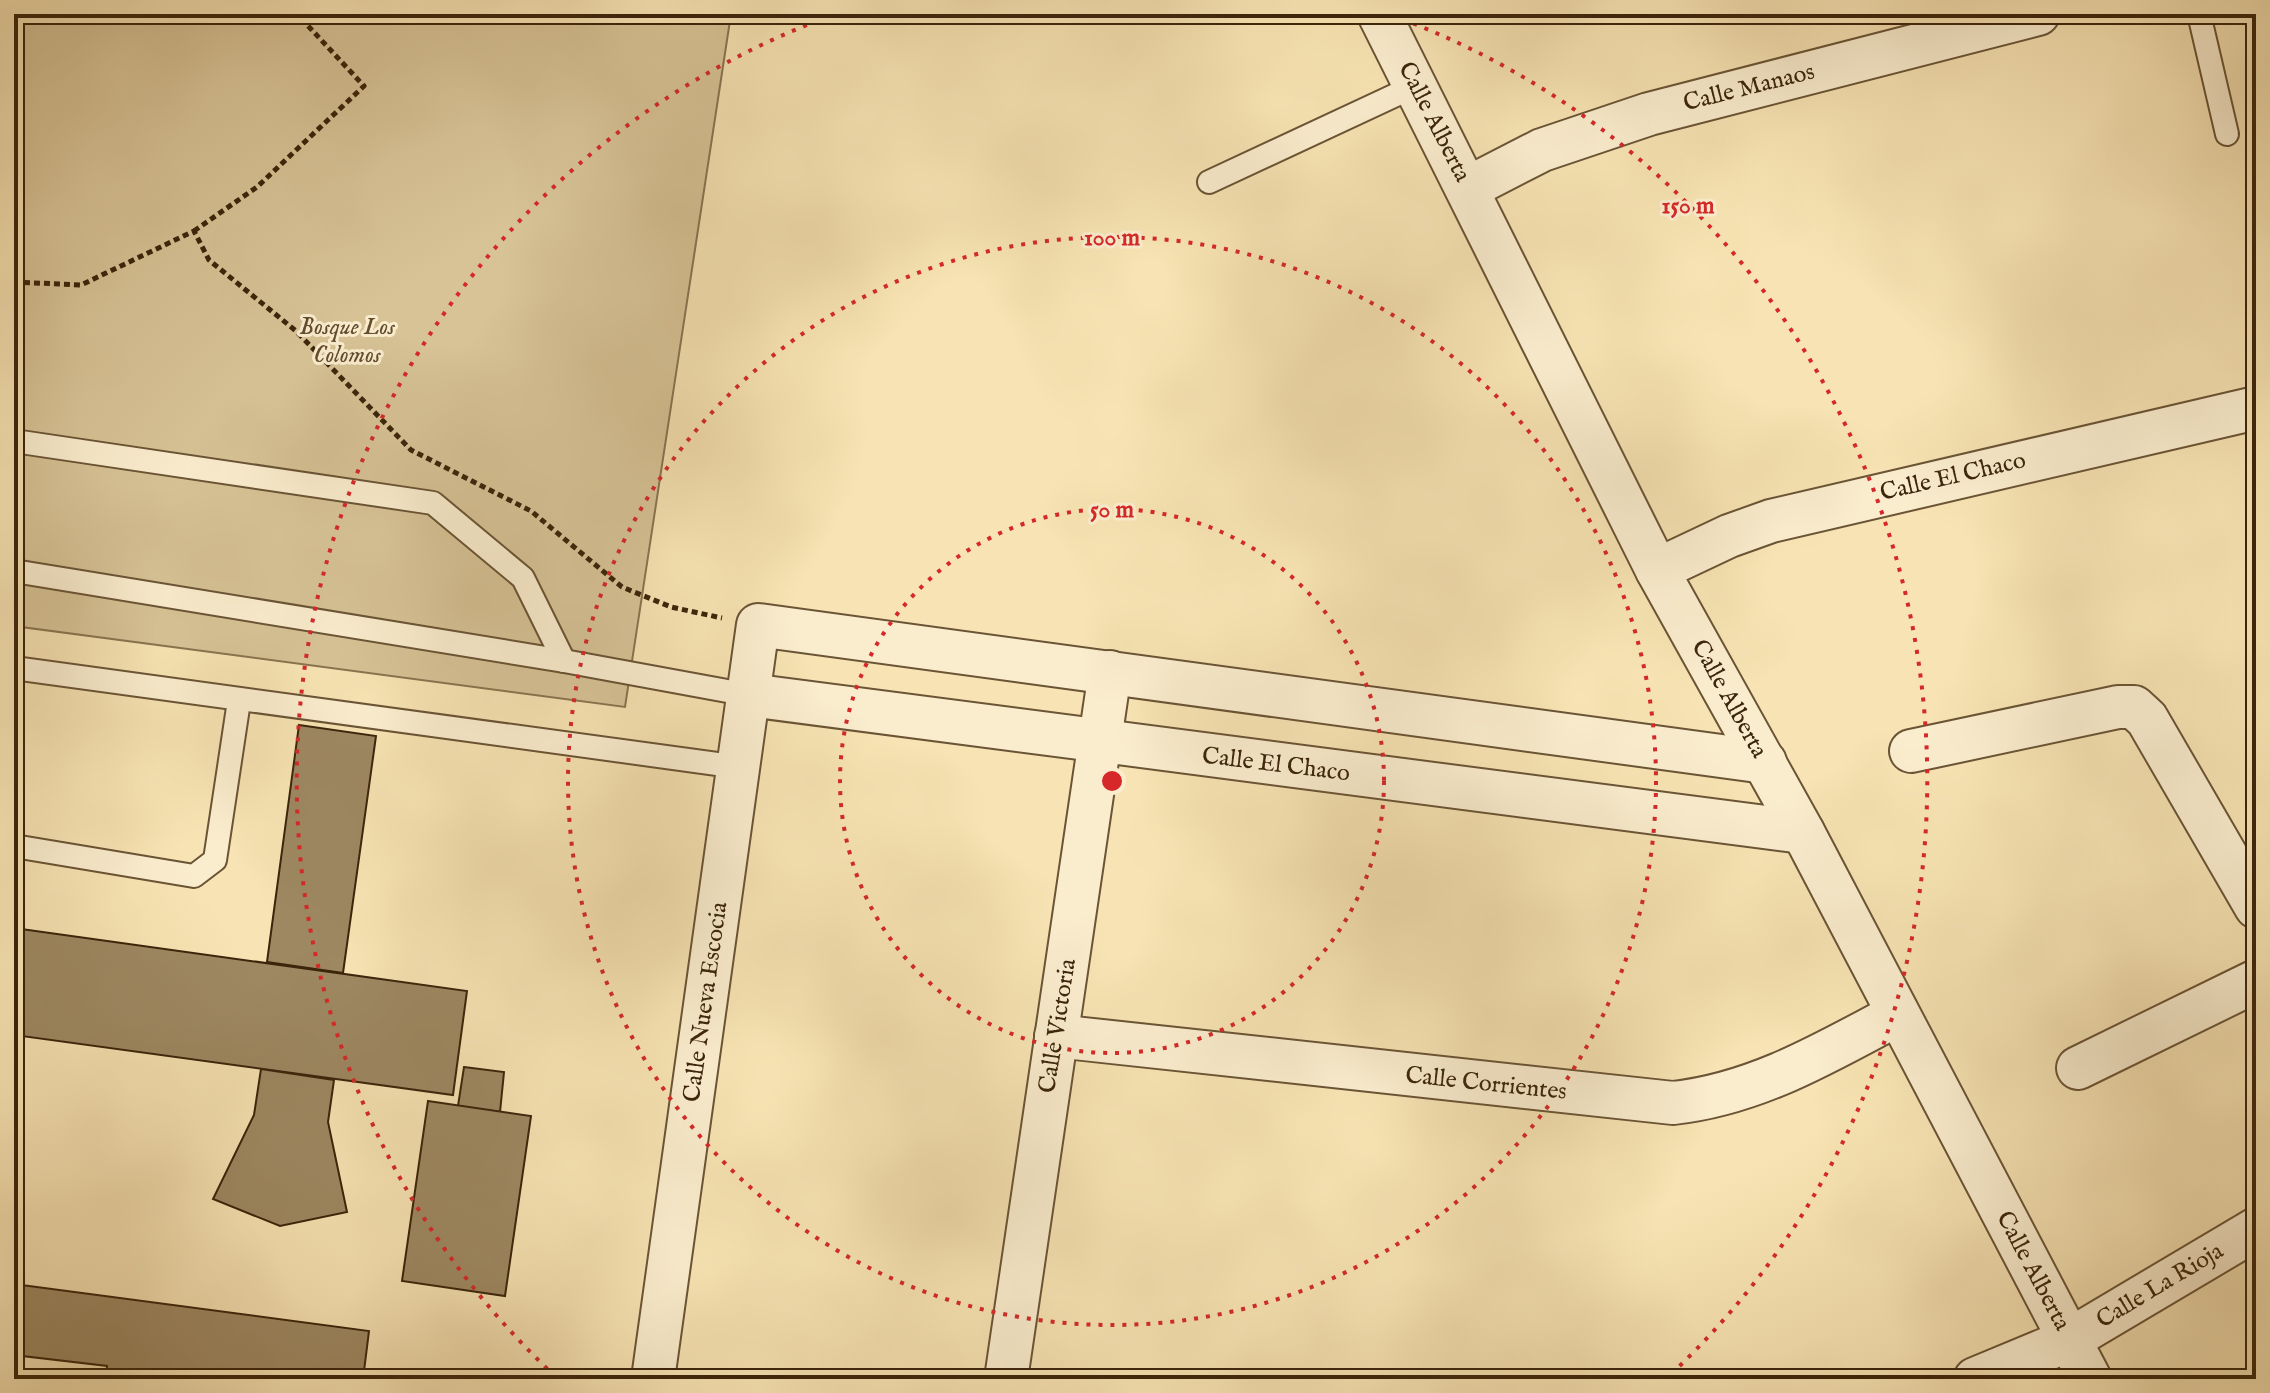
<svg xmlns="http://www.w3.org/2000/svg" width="2270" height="1393" viewBox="0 0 2270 1393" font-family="'IM FELL English',serif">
<rect width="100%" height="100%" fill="#f7e3b3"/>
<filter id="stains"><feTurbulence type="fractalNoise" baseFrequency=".0025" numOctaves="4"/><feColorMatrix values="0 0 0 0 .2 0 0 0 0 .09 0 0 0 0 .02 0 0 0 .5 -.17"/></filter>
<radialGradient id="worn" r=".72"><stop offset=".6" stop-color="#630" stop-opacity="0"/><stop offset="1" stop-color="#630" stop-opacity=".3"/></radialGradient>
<path fill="#d7c396" stroke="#897450" stroke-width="2" d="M14 14H731L625 707 14 626Z"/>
<g fill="#9d8862" stroke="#3b250b" stroke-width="2">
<path d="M299 725 376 736 343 973 267 962Z"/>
<path d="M14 928 467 991 453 1095 14 1035Z"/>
<path d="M464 1067 504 1072 500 1112 458 1106Z"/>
<path d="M261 1069 334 1080 328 1122 347 1212 280 1226 213 1199 254 1115Z"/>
<path d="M428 1101 531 1116 505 1296 402 1281Z"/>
<path d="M14 1284 369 1331 363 1379H106L107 1366 14 1355Z"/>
</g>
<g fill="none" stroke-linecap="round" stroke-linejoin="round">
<g stroke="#6a5435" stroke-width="26">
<g id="lane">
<path d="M2199 14 2227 134"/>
<path d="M1209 182 1415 86"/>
<path d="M14 441 433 503 523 578 564 661"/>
<path d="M14 571 564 661 749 695"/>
<path d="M14 668 739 767"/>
<path d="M14 846 194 876 215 860 239 701"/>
</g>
</g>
<g stroke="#6a5435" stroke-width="46">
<g id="street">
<path d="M1379 14 1657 570 1803 832 2090 1379"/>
<path d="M1468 188 1542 150 1649 114 2038 14"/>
<path d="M1657 570 1729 536 1771 521 2256 408"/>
<path d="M749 695 1803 832"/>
<path d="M1911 751 2118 707H2134L2147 719 2256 907"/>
<path d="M1056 1036 1673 1103C1756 1094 1825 1053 1898 1014"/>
<path d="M2078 1068 2256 981"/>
<path d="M653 1379 758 625 1765 762"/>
<path d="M1006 1379 1110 672"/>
<path d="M1975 1379 2069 1340 2256 1229"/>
</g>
</g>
<g stroke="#3b250b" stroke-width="5" stroke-dasharray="6 4" stroke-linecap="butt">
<path d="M194 231 257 187 364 86 297 14"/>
<path d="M14 282 81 285 194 231 209 260 296 331 411 450 531 511 622 587 671 607 722 618"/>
</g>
<use href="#lane" stroke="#faedce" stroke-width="22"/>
<use href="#street" stroke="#faedce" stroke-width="42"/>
</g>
<g fill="none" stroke="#d62828" stroke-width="4" stroke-dasharray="4 8">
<circle cx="1112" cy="781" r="272"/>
<circle cx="1112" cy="781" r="544"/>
<path d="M556 1377A815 815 0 0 1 833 15M1391 15A815 815 0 0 1 1668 1377"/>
</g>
<g text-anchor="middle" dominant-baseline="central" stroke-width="6" stroke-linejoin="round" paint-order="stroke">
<g font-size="24" fill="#3b250b" stroke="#faedce">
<text transform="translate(1749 88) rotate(-14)">Calle Manaos</text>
<text transform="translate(1434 122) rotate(63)">Calle Alberta</text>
<text transform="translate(1953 477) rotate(-13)">Calle El Chaco</text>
<text transform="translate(1729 699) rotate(61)">Calle Alberta</text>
<text transform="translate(1276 765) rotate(7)">Calle El Chaco</text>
<text transform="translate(706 1002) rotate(-82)">Calle Nueva Escocia</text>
<text transform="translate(1058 1026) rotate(-81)">Calle Victoria</text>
<text transform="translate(1486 1084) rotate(6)">Calle Corrientes</text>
<text transform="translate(2033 1271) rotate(62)">Calle Alberta</text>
<text transform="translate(2160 1286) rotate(-31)">Calle La Rioja</text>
</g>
<g font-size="24" font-style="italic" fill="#624c2e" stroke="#faedce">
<text x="347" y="327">Bosque Los<tspan x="347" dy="28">Colomos</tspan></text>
</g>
</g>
<circle cx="1112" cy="781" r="12" fill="#d62828" stroke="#faedce" stroke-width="4"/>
<g font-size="24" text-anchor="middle" font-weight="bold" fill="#d62828" stroke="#faedce" stroke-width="6" stroke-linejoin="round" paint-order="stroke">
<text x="1688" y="213">150 m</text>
<text x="1112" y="245">100 m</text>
<text x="1112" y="517">50 m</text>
</g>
<rect width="2270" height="1393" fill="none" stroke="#f7e3b3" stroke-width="48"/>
<rect x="16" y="16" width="2238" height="1361" fill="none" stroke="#3b250b" stroke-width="4"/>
<rect x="24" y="24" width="2222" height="1345" fill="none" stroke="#3b250b" stroke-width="2"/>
<rect width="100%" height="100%" filter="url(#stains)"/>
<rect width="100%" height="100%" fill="url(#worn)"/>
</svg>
